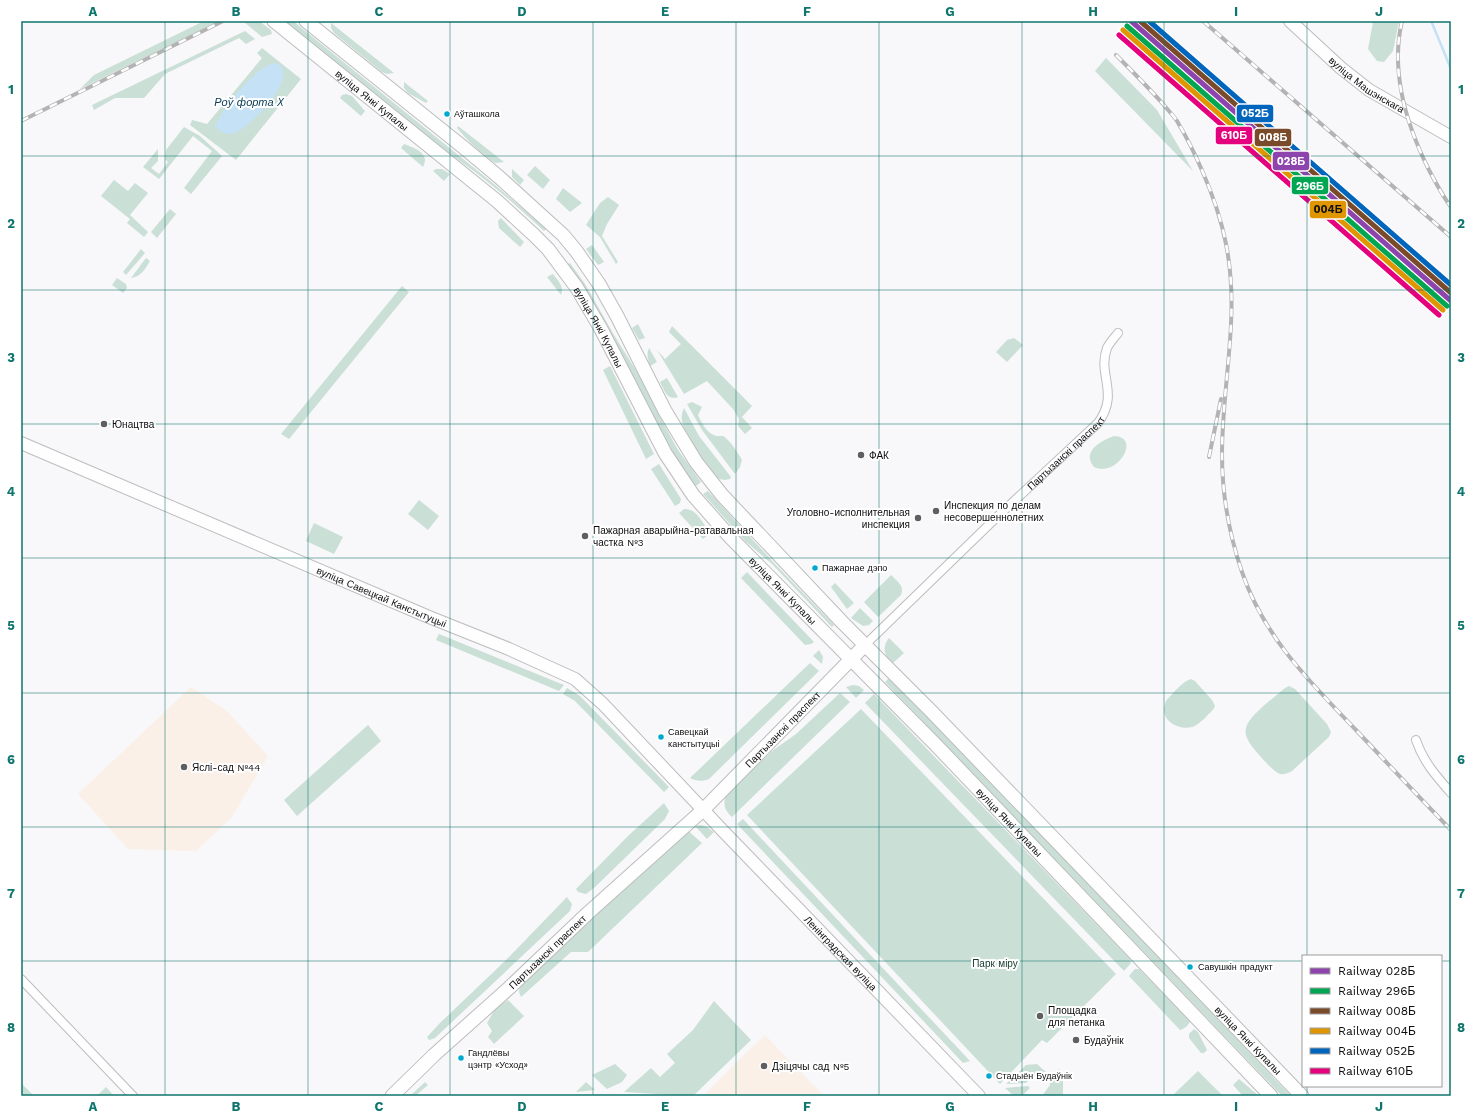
<svg xmlns="http://www.w3.org/2000/svg" width="1472" height="1117" viewBox="0 0 1472 1117" font-family="'Work Sans',sans-serif">
<rect width="100%" height="100%" fill="#f8f7f9"/>
<g fill="#faf0e7">
<path d="M191 687 227 711 268 756 232 817 196 851 128 849 78 794Z"/>
<path d="M765 1035 824 1096H703L740 1059Z"/>
</g>
<g fill="#cae0d6">
<path d="M204 21H220L80 89 94 75Z"/>
<path d="M243 21H259L271 30 272 34 262 37Z"/>
<path d="M284 21H293L494 184 546 229 544 231C512 201 478 172 441 148Z"/>
<path d="M1399 21 1393 51 1384 62 1377 61 1368 49 1373 22Z"/>
<path d="M331 23 394 73 387 74 382 72 334 33 331 28Z"/>
<path d="M245 31 255 39 246 44 239 38 165 74 144 98H115L94 110 92 105Z"/>
<path d="M262 48 301 79 236 160 190 125 192 120 207 124 262 58 257 53Z"/>
<path d="M1106 58 1157 110 1193 171 1095 71Z"/>
<path d="M404 82 428 101 426 103 408 93 404 88Z"/>
<path d="M346 94 352 96 365 111 361 116 340 98 342 95Z"/>
<path d="M458 126 504 162 495 163C480 153 468 141 457 128Z"/>
<path d="M184 127 200 136 222 156 191 194 184 188 212 151 193 136 159 179 143 167 158 149V161L151 168 159 174 168 162 165 159 166 150Z"/>
<path d="M404 144C414 148 431 153 423 167L401 148Z"/>
<path d="M535 166 550 180 543 189 527 175Z"/>
<path d="M436 169H442L450 174 444 181 433 171Z"/>
<path d="M512 169 524 180 520 185 512 177Z"/>
<path d="M114 180 128 191 135 183 148 193 130 215 148 232 144 237 127 223 130 219 101 196Z"/>
<path d="M563 188 582 203 570 212 556 199Z"/>
<path d="M608 197 619 205 607 224 602 236 618 262 616 264 600 237 586 225 600 203Z"/>
<path d="M170 209 176 214 157 238 151 232Z"/>
<path d="M501 218 524 242 520 247 499 228 498 221Z"/>
<path d="M592 245 604 262 598 265 586 249Z"/>
<path d="M141 249 145 253 126 275 123 272Z"/>
<path d="M146 258 150 261C145 269 141 277 131 278Z"/>
<path d="M570 263 585 284 614 335 637 372 661 419 678 450 701 482 696 486C644 417 620 332 567 264Z"/>
<path d="M553 274C558 281 565 287 561 295L547 277Z"/>
<path d="M117 278 126 284 127 288 123 293 112 285Z"/>
<path d="M402 286 409 292 289 439 281 434Z"/>
<path d="M638 324 645 338 639 340 632 328Z"/>
<path d="M672 326 752 406 742 417 752 428 745 434 738 426 739 419 733 409 707 381 684 394 657 350 665 359 681 344 669 332Z"/>
<path d="M1014 338 1023 345 1007 362 996 352 1007 340Z"/>
<path d="M649 348 657 362 650 366C648 359 646 355 649 348Z"/>
<path d="M610 366 654 454 646 459 603 370Z"/>
<path d="M667 378 678 397C667 401 664 390 660 382Z"/>
<path d="M692 402 702 407 698 415C702 424 707 433 716 436 718 436 721 436 723 436 729 439 739 454 742 460L740 467 735 474 702 430 687 404Z"/>
<path d="M684 408 699 436 731 477 730 479 725 480 719 479C709 467 684 436 682 421 681 417 682 412 684 408Z"/>
<path d="M1114 436C1142 437 1117 478 1094 467 1081 451 1101 441 1114 436Z"/>
<path d="M659 464 681 499 680 503 675 506 651 469Z"/>
<path d="M708 491 776 565 834 625 832 627 771 563 745 541 703 494Z"/>
<path d="M419 500 439 516 428 530 408 514Z"/>
<path d="M684 509C697 508 703 524 710 533L703 539 679 513Z"/>
<path d="M314 523 343 537 334 554 306 541Z"/>
<path d="M747 572 814 642 811 644 805 645 741 578Z"/>
<path d="M891 575C897 581 905 586 901 595L878 617 864 602Z"/>
<path d="M835 583 854 603 847 609 831 587Z"/>
<path d="M860 608 873 621 869 625 863 626 851 618Z"/>
<path d="M439 634 564 685 559 691 436 640Z"/>
<path d="M889 638 904 653 892 664C885 656 881 648 889 638Z"/>
<path d="M819 650 823 657 822 664 813 656Z"/>
<path d="M810 663 819 671 709 779C702 782 696 781 690 778Z"/>
<path d="M891 676 1291 1096H1282L885 682Z"/>
<path d="M1191 679 1195 681 1212 700 1215 706C1213 711 1208 714 1205 718 1201 721 1198 725 1192 727 1179 731 1159 720 1165 704 1166 699 1171 696 1174 692 1179 687 1184 681 1191 679Z"/>
<path d="M853 685 859 686 864 690 856 698 846 687Z"/>
<path d="M1289 686 1295 689 1327 724 1331 732 1329 737 1292 771C1288 773 1284 775 1280 774 1273 772 1251 747 1248 740 1246 737 1245 732 1246 728 1248 716 1275 697 1285 688Z"/>
<path d="M567 688 580 696 669 787 664 792 575 701 563 694Z"/>
<path d="M840 693 850 702 732 817C724 810 723 804 726 794L772 751 796 734Z"/>
<path d="M874 694 1130 959 1131 963 1124 971 865 703Z"/>
<path d="M861 709 1116 974 1047 1043 1042 1040 1000 1084 747 815Z"/>
<path d="M368 725 381 741 297 816 284 800Z"/>
<path d="M664 803 669 811 665 819 594 888 586 894 578 892 576 889 628 836Z"/>
<path d="M743 819 970 1061 963 1063 737 824Z"/>
<path d="M701 825 707 827 714 832 707 839 695 826Z"/>
<path d="M686 829 702 843 588 952H571L521 997 519 992 520 986Z"/>
<path d="M567 897 572 904 570 911 435 1038 429 1040 427 1037 440 1023 506 960Z"/>
<path d="M1135 969H1139L1190 1021C1189 1025 1184 1029 1180 1030L1129 976Z"/>
<path d="M508 1000 524 1016 494 1044 488 1037 492 1031 487 1023 495 1009Z"/>
<path d="M714 1001 751 1040 693 1096 624 1092 651 1068 660 1077 675 1063 667 1054 693 1030Z"/>
<path d="M1194 1029 1198 1032 1207 1050 1204 1053H1201L1189 1038V1034Z"/>
<path d="M615 1064 627 1075 622 1082 607 1089 592 1075Z"/>
<path d="M1037 1064 1047 1073 1044 1078 1034 1076 1026 1083 1006 1084 1026 1065Z"/>
<path d="M1059 1069 1063 1075V1095L1042 1096 1050 1085 1049 1079Z"/>
<path d="M1198 1071 1223 1096H1172Z"/>
<path d="M1239 1079 1259 1096H1243L1233 1085Z"/>
<path d="M425 1082 428 1085 415 1096H410Z"/>
<path d="M586 1082 595 1090 576 1092Z"/>
<path d="M21 1083 34 1096H21Z"/>
<path d="M1028 1086 1030 1088 1022 1096H1014L1005 1088Z"/>
<path d="M106 1087 114 1096H97Z"/>
</g>
<path fill="#c5e1f6" d="M274 63 280 65 284 72C283 76 283 81 281 84 275 98 244 135 228 134 222 133 219 130 215 126 225 106 253 69 274 63Z"/>
<g fill="none" stroke-linecap="round" stroke-linejoin="round">
<path stroke="#c5e1f6" stroke-width="2.5" d="M1432 21V23L1451 69"/>
<g stroke="#bdbcbe" stroke-width="10">
<g id="street">
<path id="s1" d="M865 645 998 516 1098 423C1120 393 1097 375 1107 348 1110 342 1114 338 1118 333"/>
<path d="M1416 740C1423 761 1436 776 1451 793"/>
<path d="M21 979 133 1096"/>
</g>
</g>
<g stroke="#bdbcbe" stroke-width="14">
<g id="secondary">
<path id="s2" d="M1290 21 1341 68 1369 90 1451 137"/>
<path id="s3" d="M21 443 429 617 509 649 575 679 603 704 724 832 979 1096"/>
</g>
</g>
<g stroke="#bdbcbe" stroke-width="15">
<g id="primary">
<path id="s4" d="M274 21 497 201 534 235 548 249 577 288 601 329 665 453 693 495 731 538 935 744 1271 1096"/>
<path id="s5" d="M306 21 463 147 499 177 563 235 577 252 599 284 617 316 665 411 696 462 722 495 842 622 931 711 1302 1096"/>
<path id="s6" d="M392 1096 434 1055 509 988 588 913 703 810 865 645"/>
</g>
</g>
<use href="#street" stroke="#fefefe" stroke-width="8"/>
<use href="#secondary" stroke="#fefefe" stroke-width="12"/>
<use href="#primary" stroke="#fefefe" stroke-width="13"/>
<g stroke="#b4b3b4" stroke-width="4">
<g id="rail">
<path d="M1203 21 1451 237"/>
<path d="M1402 21C1390 72 1406 124 1429 170 1436 183 1442 195 1451 207"/>
<path d="M1116 55C1132 71 1148 87 1163 104 1167 109 1173 115 1177 121 1186 136 1194 152 1201 168 1225 222 1234 266 1231 324 1229 367 1222 411 1222 454 1222 493 1229 534 1242 572 1264 637 1309 681 1356 730 1387 763 1419 797 1451 830"/>
<path d="M21 121 223 21"/>
<path d="M1209 457 1221 399"/>
</g>
</g>
<use href="#rail" stroke="#fff" stroke-width="2.5" stroke-dasharray="8" stroke-linecap="butt"/>
<g stroke="#fff" stroke-width="8">
<path id="rail-1" d="M1131 21 1451 301"/>
</g>
<g stroke="#fff" stroke-width="8">
<path id="rail-2" d="M1127 26 1447 306"/>
</g>
<g stroke="#fff" stroke-width="8">
<path id="rail-3" d="M1140 21 1451 293"/>
</g>
<g stroke="#fff" stroke-width="8">
<path id="rail-4" d="M1123 30 1443 310"/>
</g>
<g stroke="#fff" stroke-width="8">
<path id="rail-5" d="M1149 21 1451 285"/>
</g>
<g stroke="#fff" stroke-width="8">
<path id="rail-6" d="M1119 35 1439 315"/>
</g>
<use href="#rail-1" stroke="#8e44ad" stroke-width="5"/>
<use href="#rail-2" stroke="#00a651" stroke-width="5"/>
<use href="#rail-3" stroke="#7a4b2a" stroke-width="5"/>
<use href="#rail-4" stroke="#e09601" stroke-width="5"/>
<use href="#rail-5" stroke="#0065bd" stroke-width="5"/>
<use href="#rail-6" stroke="#e5007d" stroke-width="5"/>
</g>
<path fill="none" stroke="#0f766e" stroke-width="1" stroke-opacity="0.55" d="M165 21V1096M308 21V1096M450 21V1096M593 21V1096M736 21V1096M879 21V1096M1022 21V1096M1164 21V1096M1307 21V956M21 156H1451M21 290H1451M21 424H1451M21 558H1451M21 693H1451M21 827H1451M21 961H1303M1441 961H1451M1307 1086V1096"/>
<g fill="#00a9ce" stroke="#fff" stroke-width="1.5">
<circle cx="447" cy="114" r="3.5"/>
<circle cx="815" cy="568" r="3.5"/>
<circle cx="661" cy="737" r="3.5"/>
<circle cx="1190" cy="967" r="3.5"/>
<circle cx="461" cy="1058" r="3.5"/>
<circle cx="989" cy="1076" r="3.5"/>
</g>
<g fill="#5f5e60" stroke="#fff" stroke-width="1.5">
<circle cx="104" cy="424" r="4"/>
<circle cx="861" cy="455" r="4"/>
<circle cx="936" cy="511" r="4"/>
<circle cx="918" cy="518" r="4"/>
<circle cx="585" cy="536" r="4"/>
<circle cx="184" cy="767" r="4"/>
<circle cx="1040" cy="1016" r="4"/>
<circle cx="1076" cy="1040" r="4"/>
<circle cx="764" cy="1066" r="4"/>
</g>
<g text-anchor="middle" dominant-baseline="central" stroke-width="4" stroke-linejoin="round" paint-order="stroke">
<g font-size="9" fill="#0c0b0d" stroke="#fff" text-anchor="start">
<text x="454" y="114">Аўташкола</text>
<text x="822" y="568">Пажарнае дэпо</text>
<text x="668" y="732">Савецкай<tspan x="668" dy="12">канстытуцыі</tspan></text>
<text x="1198" y="967">Савушкін прадукт</text>
<text x="468" y="1053">Гандлёвы<tspan x="468" dy="12">цэнтр «Усход»</tspan></text>
<text x="996" y="1076">Стадыён Будаўнік</text>
</g>
<g font-size="10" fill="#0c0b0d" stroke="#fff">
<text stroke="none"><textPath href="#s2" startOffset="100">вуліца Машэнскага</textPath></text>
<text stroke="none"><textPath href="#s4" startOffset="126">вуліца Янкі Купалы</textPath></text>
<text stroke="none"><textPath href="#s4" startOffset="450">вуліца Янкі Купалы</textPath></text>
<text stroke="none"><textPath href="#s1" startOffset="278">Партызанскі праспект</textPath></text>
<text stroke="none"><textPath href="#s4" startOffset="774">вуліца Янкі Купалы</textPath></text>
<text stroke="none"><textPath href="#s3" startOffset="392">вуліца Савецкай Канстытуцыі</textPath></text>
<text stroke="none"><textPath href="#s6" startOffset="536">Партызанскі праспект</textPath></text>
<text stroke="none"><textPath href="#s4" startOffset="1098">вуліца Янкі Купалы</textPath></text>
<text stroke="none"><textPath href="#s6" startOffset="212">Партызанскі праспект</textPath></text>
<text stroke="none"><textPath href="#s3" startOffset="984">Ленінградская вуліца</textPath></text>
<text stroke="none"><textPath href="#s5" startOffset="1398">вуліца Янкі Купалы</textPath></text>
</g>
<g font-size="10" fill="#0c0b0d" stroke="#fff" text-anchor="start">
<text x="112" y="424">Юнацтва</text>
<text x="869" y="455">ФАК</text>
<text x="944" y="505">Инспекция по делам<tspan x="944" dy="12">несовершеннолетних</tspan></text>
<text x="910" y="512" text-anchor="end">Уголовно-исполнительная<tspan x="910" dy="12">инспекция</tspan></text>
<text x="593" y="530">Пажарная аварыйна-ратавальная<tspan x="593" dy="12">частка №3</tspan></text>
<text x="192" y="767">Яслі-сад №44</text>
<text x="1048" y="1010">Площадка<tspan x="1048" dy="12">для петанка</tspan></text>
<text x="1084" y="1040">Будаўнік</text>
<text x="772" y="1066">Дзіцячы сад №5</text>
</g>
<g font-size="10" fill="#123a2b" stroke="#fff">
<text x="995" y="963">Парк міру</text>
</g>
<g font-size="11" font-style="italic" fill="#073a57" stroke="#fff">
<text x="249" y="102">Роў форта X</text>
</g>
</g>
<g stroke="#fff" stroke-width="1.5">
<rect x="1236" y="104" width="38" height="19" rx="4" fill="#0065bd"/>
<rect x="1215" y="126" width="38" height="19" rx="4" fill="#e5007d"/>
<rect x="1254" y="128" width="38" height="19" rx="4" fill="#7a4b2a"/>
<rect x="1272" y="151" width="38" height="20" rx="4" fill="#8e44ad"/>
<rect x="1291" y="176" width="38" height="19" rx="4" fill="#00a651"/>
<rect x="1309" y="200" width="38" height="19" rx="4" fill="#e09601"/>
</g>
<g font-size="11" text-anchor="middle" font-weight="bold" fill="#fff">
<text x="1255" y="117">052Б</text>
<text x="1234" y="139">610Б</text>
<text x="1273" y="141">008Б</text>
<text x="1291" y="165">028Б</text>
<text x="1310" y="190">296Б</text>
</g>
<g font-size="11" text-anchor="middle" font-weight="bold" fill="#111">
<text x="1328" y="213">004Б</text>
</g>
<rect width="1472" height="1117" fill="none" stroke="#ffffff" stroke-width="44"/>
<rect x="1302" y="955" width="140" height="132" fill="#ffffff" stroke="#9e9d9e"/>
<rect x="1310" y="968" width="20" height="6" fill="#8e44ad" stroke="#9e9d9e"/>
<text x="1338" y="975" font-size="12" fill="#0c0b0d">Railway 028Б</text>
<rect x="1310" y="988" width="20" height="6" fill="#00a651" stroke="#9e9d9e"/>
<text x="1338" y="995" font-size="12" fill="#0c0b0d">Railway 296Б</text>
<rect x="1310" y="1008" width="20" height="6" fill="#7a4b2a" stroke="#9e9d9e"/>
<text x="1338" y="1015" font-size="12" fill="#0c0b0d">Railway 008Б</text>
<rect x="1310" y="1028" width="20" height="6" fill="#e09601" stroke="#9e9d9e"/>
<text x="1338" y="1035" font-size="12" fill="#0c0b0d">Railway 004Б</text>
<rect x="1310" y="1048" width="20" height="6" fill="#0065bd" stroke="#9e9d9e"/>
<text x="1338" y="1055" font-size="12" fill="#0c0b0d">Railway 052Б</text>
<rect x="1310" y="1068" width="20" height="6" fill="#e5007d" stroke="#9e9d9e"/>
<text x="1338" y="1075" font-size="12" fill="#0c0b0d">Railway 610Б</text>
<rect x="22" y="22" width="1428" height="1073" fill="none" stroke="#0f766e" stroke-width="1.5"/>
<g font-size="13" text-anchor="middle" font-weight="bold" fill="#0f766e">
<text x="93" y="16">A</text>
<text x="236" y="16">B</text>
<text x="379" y="16">C</text>
<text x="522" y="16">D</text>
<text x="665" y="16">E</text>
<text x="807" y="16">F</text>
<text x="950" y="16">G</text>
<text x="1093" y="16">H</text>
<text x="1236" y="16">I</text>
<text x="1379" y="16">J</text>
<text x="11" y="94">1</text>
<text x="1461" y="94">1</text>
<text x="11" y="228">2</text>
<text x="1461" y="228">2</text>
<text x="11" y="362">3</text>
<text x="1461" y="362">3</text>
<text x="11" y="496">4</text>
<text x="1461" y="496">4</text>
<text x="11" y="630">5</text>
<text x="1461" y="630">5</text>
<text x="11" y="764">6</text>
<text x="1461" y="764">6</text>
<text x="11" y="898">7</text>
<text x="1461" y="898">7</text>
<text x="11" y="1032">8</text>
<text x="1461" y="1032">8</text>
<text x="93" y="1111">A</text>
<text x="236" y="1111">B</text>
<text x="379" y="1111">C</text>
<text x="522" y="1111">D</text>
<text x="665" y="1111">E</text>
<text x="807" y="1111">F</text>
<text x="950" y="1111">G</text>
<text x="1093" y="1111">H</text>
<text x="1236" y="1111">I</text>
<text x="1379" y="1111">J</text>
</g>
</svg>
